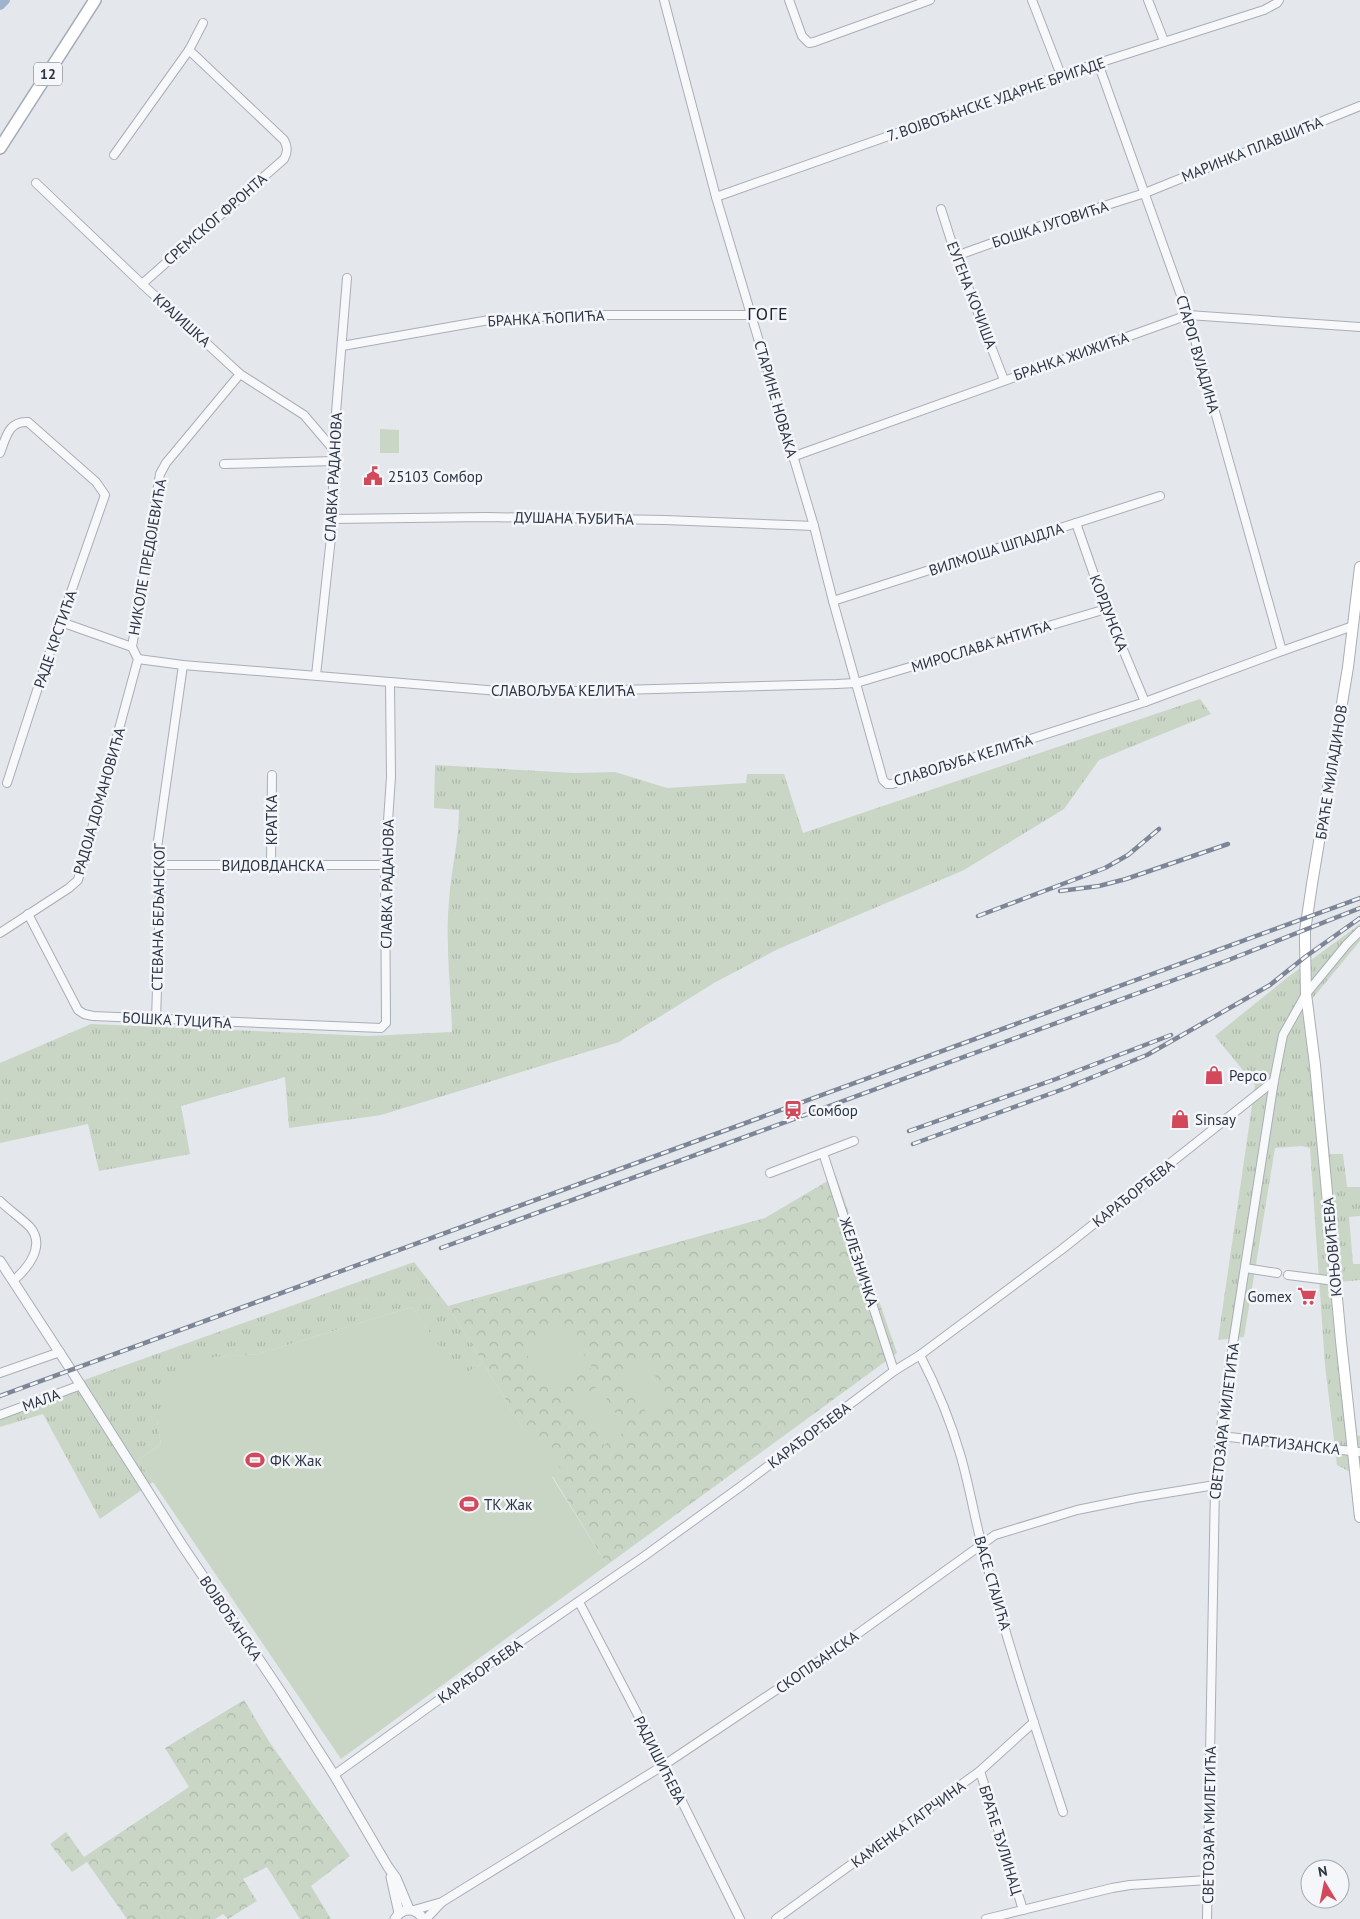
<svg xmlns="http://www.w3.org/2000/svg" width="1360" height="1919" viewBox="0 0 1360 1919" font-family="'PT Sans',sans-serif">
<defs>
<pattern id="grass-tufts" width="24" height="20" patternUnits="userSpaceOnUse" patternTransform="scale(1.25)"><rect width="24" height="20" fill="#c9d6c5"/><path d="M3 7l-1-3M5 7V3M7 7l1-3M15 17l-1-3M17 17v-4M19 17l1-3" fill="none" stroke="#adb8ab"/></pattern>
<pattern id="park-crowns" width="20" height="18" patternUnits="userSpaceOnUse" patternTransform="scale(1.25)"><rect width="20" height="18" fill="#c9d6c5"/><path d="M2 6a3 3 0 1 1 6 0M12 15a3 3 0 1 1 6 0" fill="none" stroke="#adb8ab"/></pattern>
</defs>
<rect width="100%" height="100%" fill="#e4e7ec"/>
<g fill="url(#grass-tufts)">
<path d="M1200 699 1211 714 1099 760 1064 809 964 870 778 949 714 983 619 1042 381 1115 289 1128 285 1077 181 1106 190 1154 99 1171 88 1124 0 1143V1063L91 1024 369 1036 452 1032C451 988 445 945 449 901 451 870 459 841 459 810L434 808 435 765 574 773 615 772 667 788 746 783 747 774H784L803 833Z"/>
<path d="M1360 924V941L1312 999 1330 1154H1343L1347 1187H1360V1216L1349 1217 1353 1264H1360V1280L1339 1282 1357 1435 1360 1436V1477L1337 1465 1325 1365 1310 1148 1302 1146 1275 1148 1244 1337 1218 1340 1255 1085 1215 1036 1288 977Z"/>
<path d="M414 1262 448 1306 483 1363 460 1377 412 1307 258 1354 214 1357 157 1420 161 1444 138 1460 153 1482 100 1519 43 1414 0 1427V1410Z"/>
</g>
<g fill="url(#park-crowns)">
<path d="M836 1176 897 1353 607 1565 448 1306 765 1218Z"/>
<path d="M244 1700 270 1743 350 1856 311 1886 331 1919H300L267 1867 243 1879 257 1901 228 1919 223 1914 215 1919H127L87 1862 72 1872 50 1844 66 1832 84 1857 189 1787 165 1748Z"/>
</g>
<g fill="#c9d6c5">
<path d="M380 429 399 430V453H380Z"/>
<path d="M412 1307 460 1376 483 1363 526 1433 533 1429 561 1470 552 1477 607 1565 341 1759 138 1460 161 1444 157 1420 166 1392 182 1372 214 1357 258 1354Z"/>
<path d="M564 1324 592 1367 552 1394 524 1350Z"/>
<path d="M644 1358 672 1403 649 1417 621 1372Z"/>
<path d="M598 1386 627 1430 604 1445 575 1400Z"/>
</g>
<g fill="none" stroke-linecap="round" stroke-linejoin="round">
<path stroke="#9fb4cc" stroke-width="10" d="M0 5 5 0"/>
<g stroke="#a9aeb7" stroke-width="10">
<g id="minor">
<path d="M664 0 716 197 814 526 833 601 883 780 887 784H892L1145 702 1282 651 1353 626"/>
<path d="M789 0 802 36 809 43 814 42 930 0"/>
<path d="M1032 0 1061 75"/>
<path d="M1148 0 1164 41"/>
<path d="M1098 63 1188 315 1282 651"/>
<path d="M114 155 189 50 203 23"/>
<path d="M36 183 142 284 240 374 304 415 333 449"/>
<path d="M716 197 1061 75 1264 10 1277 3 1279 0"/>
<path d="M941 209 956 256 1004 380"/>
<path d="M956 256 1031 229 1145 193 1360 106"/>
<path d="M142 284 284 159C288 152 288 147 284 140L189 50"/>
<path d="M342 346 489 320 572 315H752"/>
<path d="M0 453C6 438 8 421 28 422L96 482 105 495 43 672 7 783"/>
<path d="M792 457 1188 315 1360 327"/>
<path d="M224 464 334 461"/>
<path d="M333 519 486 517 665 520 814 526"/>
<path d="M1076 523 1106 609 1145 702"/>
<path d="M833 601 1160 496"/>
<path d="M61 622 132 647 138 659"/>
<path d="M132 647 160 474 166 463 240 374"/>
<path d="M316 675 333 519V449L347 278"/>
<path d="M271 864 272 775"/>
<path d="M161 865H385"/>
<path d="M28 914 78 1010 84 1014 93 1016 381 1028 386 1023 385 865 391 777 390 682"/>
<path d="M0 933 69 888 78 880 138 659 183 665 499 691H583L837 684 856 683 1106 609"/>
<path d="M156 1020 161 865 157 848 183 665"/>
<path d="M823 1153 894 1371"/>
<path d="M770 1173 854 1141"/>
<path d="M0 1201C9 1210 21 1218 30 1227 46 1246 28 1268 13 1281"/>
<path d="M1245 1268 1277 1273"/>
<path d="M1288 1275 1335 1281"/>
<path d="M920 1355C937 1388 951 1422 961 1457 971 1492 976 1527 986 1561 1008 1646 1036 1729 1063 1812"/>
<path d="M0 1373 60 1352"/>
<path d="M0 1415 81 1385"/>
<path d="M1221 1436 1360 1452"/>
<path d="M579 1602 664 1765 740 1919"/>
<path d="M980 1771 1023 1910"/>
<path d="M334 1775 511 1648 643 1557 740 1487 894 1371 920 1355 1061 1250 1274 1081"/>
<path d="M414 1910 442 1902 664 1765 824 1658 995 1535 1077 1510 1136 1498 1215 1485"/>
<path d="M426 1919 441 1903"/>
<path d="M776 1919 980 1771 1034 1722"/>
<path d="M986 1919 1112 1888 1130 1885 1208 1880"/>
<path d="M1207 1919 1215 1485 1224 1401 1274 1081 1283 1035 1306 994 1347 944 1360 931"/>
</g>
</g>
<g stroke="#a9aeb7" stroke-width="11">
<g id="tertiary">
<path d="M0 1261 71 1370 182 1545 279 1689 334 1775 388 1867 396 1878 409 1909"/>
<path d="M391 1877 399 1913"/>
<path d="M395 1919C402 1907 416 1907 423 1919"/>
</g>
</g>
<g stroke="#a9aeb7" stroke-width="12">
<path id="secondary" d="M1360 567 1348 667 1312 884 1305 931V944L1306 994 1315 1065 1341 1341 1360 1517"/>
</g>
<g stroke="#a3abb8" stroke-width="14">
<path id="primary" d="M0 148 95 0"/>
</g>
<use href="#minor" stroke="#f7f8fa" stroke-width="8"/>
<use href="#tertiary" stroke="#f7f8fa" stroke-width="9"/>
<use href="#secondary" stroke="#fff" stroke-width="10"/>
<use href="#primary" stroke="#fff" stroke-width="11"/>
<g stroke="#7d8696" stroke-width="4.5">
<g id="rail">
<path d="M1060 891 1099 886 1126 879 1228 844"/>
<path d="M978 916 1105 868 1128 855 1159 829"/>
<path d="M909 1131 1056 1079 1171 1035"/>
<path d="M913 1144 1066 1088 1147 1055 1270 985 1305 957 1360 918"/>
<path d="M441 1248 1226 961 1360 908"/>
<path d="M0 1396 1360 898"/>
</g>
</g>
<use href="#rail" stroke="#f4f6f9" stroke-width="2.5" stroke-dasharray="8" stroke-linecap="butt"/>
</g>
<defs>
<g id="civic-bare" transform="scale(1.5)"><path d="M-.6-6.5H3V-4.5H.6V-3L4-1V1h2V6H-6V1h2V-1L-.6-3ZM-1.2 2.5V6h2.4V2.5Z" fill="#d1495b" stroke="#f4f6f9" stroke-width="2.5" paint-order="stroke"/></g>
<g id="shop-bare" transform="scale(1.5)"><path d="M-5-2.5h2.3a2.7 3.5 0 0 1 5.4 0H5L5.5 6h-11ZM-1.5-2.5h3a1.5 2.3 0 0 0-3 0Z" fill="#d1495b" stroke="#f4f6f9" stroke-width="2.5" paint-order="stroke"/></g>
<g id="station-bare" transform="scale(1.5)"><path d="M-3-6H3Q5-6 5-4V2Q5 4 3 4L4.5 6H3L1.5 4h-3L-3 6H-4.5L-3 4Q-5 4-5 2V-4Q-5-6-3-6ZM-3.5-4v3h7v-3ZM-3.5 1v1.5H-2V1ZM2 1v1.5H3.5V1Z" fill="#d1495b" stroke="#f4f6f9" stroke-width="2.5" paint-order="stroke"/></g>
<g id="supermarket-bare" transform="scale(1.5)"><path d="M-6-5.5h2.5l.6 2H6L4.5 2H-2.5L-4.4-4H-6ZM-1.5 3.2a1.3 1.3 0 1 0 .1 0ZM3 3.2a1.3 1.3 0 1 0 .1 0Z" fill="#d1495b" stroke="#f4f6f9" stroke-width="2.5" paint-order="stroke"/></g>
<g id="stadium-bare" transform="scale(1.5)"><path d="M0-5a6.5 5 0 1 0 0 10a6.5 5 0 1 0 0-10ZM-3.5-1.8h7v3.6h-7Z" fill="#d1495b" stroke="#f4f6f9" stroke-width="2.5" paint-order="stroke"/></g>
</defs>
<g fill-rule="evenodd">
<use href="#civic-bare" x="373" y="476"/>
<use href="#shop-bare" x="1214" y="1075"/>
<use href="#station-bare" x="793" y="1110"/>
<use href="#shop-bare" x="1180" y="1119"/>
<use href="#supermarket-bare" x="1307" y="1296"/>
<use href="#stadium-bare" x="255" y="1460"/>
<use href="#stadium-bare" x="469" y="1504"/>
</g>
<g text-anchor="middle" dominant-baseline="central" stroke-width="5" stroke-linejoin="round" paint-order="stroke">
<rect fill="#f4f6f9" stroke="#676e7b" stroke-width="1" x="34" y="62.5" width="28" height="23" rx="4"/>
<g font-size="14" font-weight="bold" fill="#2b3445">
<text x="48" y="74">12</text>
</g>
<g font-size="15" fill="#2b3445" stroke="#f4f6f9">
<text transform="translate(996 99) rotate(-19)">7. ВОЈВОЂАНСКЕ УДАРНЕ БРИГАДЕ</text>
<text transform="translate(1252 149) rotate(-22)">МАРИНКА ПЛАВШИЋА</text>
<text transform="translate(215 219) rotate(-41)">СРЕМСКОГ ФРОНТА</text>
<text transform="translate(1050 224) rotate(-18)">БОШКА ЈУГОВИЋА</text>
<text transform="translate(972 295) rotate(69)">ЕУГЕНА КОЧИША</text>
<text transform="translate(546 318) rotate(-3)">БРАНКА ЋОПИЋА</text>
<text transform="translate(182 320) rotate(42)">КРАЈИШКА</text>
<text transform="translate(1198 354) rotate(74)">СТАРОГ ВУЈАДИНА</text>
<text transform="translate(1071 356) rotate(-19)">БРАНКА ЖИЖИЋА</text>
<text transform="translate(776 399) rotate(74)">СТАРИНЕ НОВАКА</text>
<text transform="translate(333 477) rotate(-87)">СЛАВКА РАДАНОВА</text>
<text transform="translate(574 518) rotate(1)">ДУШАНА ЋУБИЋА</text>
<text transform="translate(996 549) rotate(-18)">ВИЛМОША ШПАЈДЛА</text>
<text transform="translate(147 557) rotate(-80)">НИКОЛЕ ПРЕДОЈЕВИЋА</text>
<text transform="translate(1109 613) rotate(69)">КОРДУНСКА</text>
<text transform="translate(55 639) rotate(-71)">РАДЕ КРСТИЋА</text>
<text transform="translate(981 646) rotate(-17)">МИРОСЛАВА АНТИЋА</text>
<text x="563" y="690">СЛАВОЉУБА КЕЛИЋА</text>
<text transform="translate(963 760) rotate(-17)">СЛАВОЉУБА КЕЛИЋА</text>
<text transform="translate(1331 772) rotate(-81)">БРАЋЕ МИЛАДИНОВ</text>
<text transform="translate(99 801) rotate(-74)">РАДОЈА ДОМАНОВИЋА</text>
<text transform="translate(271 820) rotate(-90)">КРАТКА</text>
<text x="273" y="865">ВИДОВДАНСКА</text>
<text transform="translate(387 884) rotate(-89)">СЛАВКА РАДАНОВА</text>
<text transform="translate(158 917) rotate(-89)">СТЕВАНА БЕЉАНСКОГ</text>
<text transform="translate(177 1020) rotate(3)">БОШКА ТУЦИЋА</text>
<text transform="translate(1133 1193) rotate(-38)">КАРАЂОРЂЕВА</text>
<text transform="translate(1332 1247) rotate(-95)">КОЊОВИЋЕВА</text>
<text transform="translate(859 1262) rotate(72)">ЖЕЛЕЗНИЧКА</text>
<text transform="translate(41 1400) rotate(-20)">МАЛА</text>
<text transform="translate(1224 1421) rotate(-83)">СВЕТОЗАРА МИЛЕТИЋА</text>
<text transform="translate(809 1435) rotate(-37)">КАРАЂОРЂЕВА</text>
<text transform="translate(1291 1444) rotate(6)">ПАРТИЗАНСКА</text>
<text transform="translate(993 1583) rotate(74)">ВАСЕ СТАЈИЋА</text>
<text transform="translate(231 1618) rotate(56)">ВОЈВОЂАНСКА</text>
<text transform="translate(817 1662) rotate(-35)">СКОПЉАНСКА</text>
<text transform="translate(480 1671) rotate(-35)">КАРАЂОРЂЕВА</text>
<text transform="translate(660 1760) rotate(63)">РАДИШИЋЕВА</text>
<text transform="translate(908 1824) rotate(-36)">КАМЕНКА ГАГРЧИНА</text>
<text transform="translate(1209 1825) rotate(-89)">СВЕТОЗАРА МИЛЕТИЋА</text>
<text transform="translate(1001 1840) rotate(73)">БРАЋЕ ЂУЛИНАЦ</text>
</g>
<g font-size="15" fill="#2b3445" stroke="#f4f6f9" text-anchor="start">
<text x="388" y="476">25103 Сомбор</text>
<text x="1229" y="1075">Pepco</text>
<text x="808" y="1110">Сомбор</text>
<text x="1195" y="1119">Sinsay</text>
<text x="1292" y="1296" text-anchor="end">Gomex</text>
<text x="270" y="1460">ФК Жак</text>
<text x="484" y="1504">ТК Жак</text>
</g>
<g font-size="18" letter-spacing="1" fill="#1d2536" stroke="#f4f6f9">
<text x="768" y="313">ГОГЕ</text>
</g>
</g>
<g transform="translate(1325 1884) rotate(350)"><circle r="24" fill="#f4f6f9" stroke="#a4a8b1"/>
<path d="M0-4L9 19L0 12L-9 19Z" fill="#d1495b"/>
<text y="-8" font-size="14" font-weight="bold" text-anchor="middle" fill="#2b3445">N</text>
</g>
</svg>
